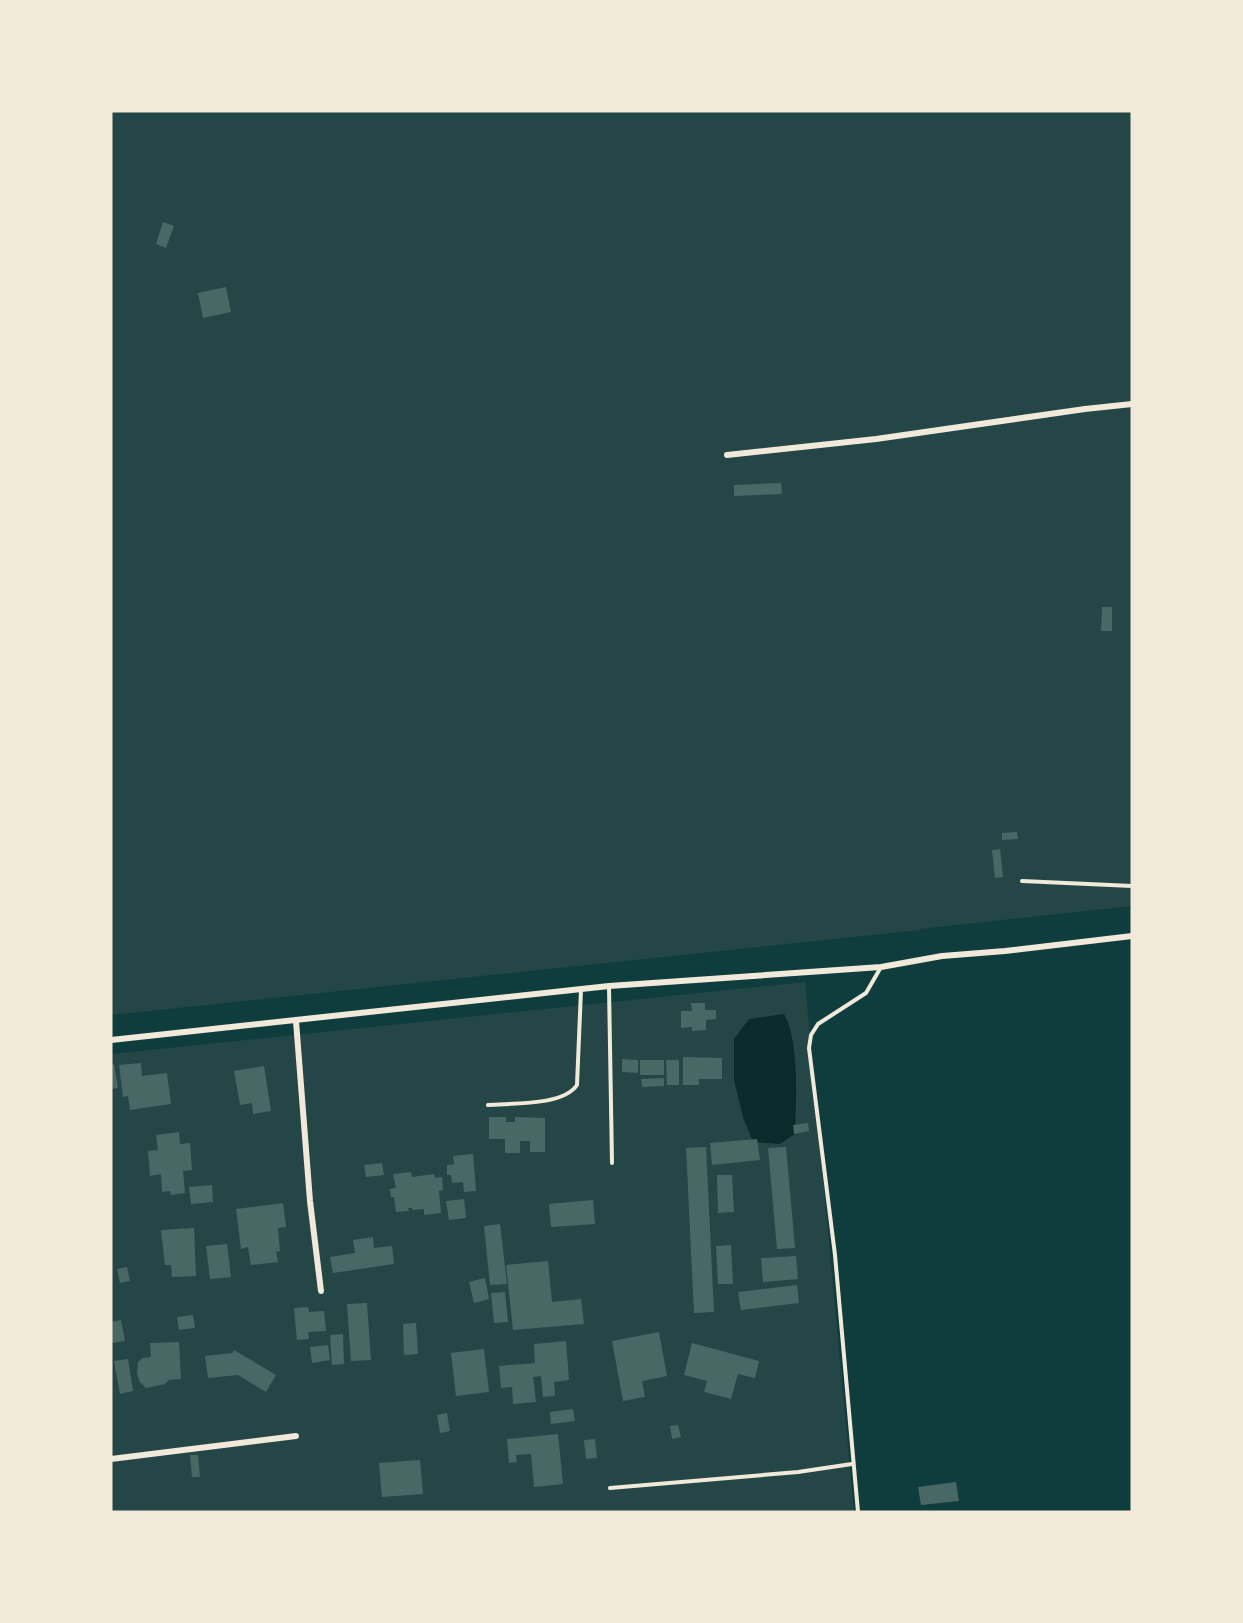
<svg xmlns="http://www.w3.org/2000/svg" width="1243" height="1623" viewBox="0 0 1243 1623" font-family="'Source Sans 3',sans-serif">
<rect width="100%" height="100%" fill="#0f3d3e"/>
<g fill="#244646">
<path d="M111 111H1132V906L920 929V930L111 1015Z"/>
<path d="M805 982 854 1512H111V1054Z"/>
</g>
<path fill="#0a2a2b" d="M784 1014C800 1043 796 1101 795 1134L780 1144 753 1142 743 1117 734 1080V1039L749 1019Z"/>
<g fill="#486865">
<path d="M163 222 174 226 166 248 156 244Z"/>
<path d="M226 287 231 312 203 318 198 293Z"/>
<path d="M781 483 782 494 734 496V485Z"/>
<path d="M1102 607H1112V631H1101Z"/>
<path d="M1017 832 1018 839 1002 840V833Z"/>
<path d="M1000 849 1003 877 995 878 992 850Z"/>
<path d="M691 1003H705V1010H716V1019L706 1020V1030L692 1031V1027L681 1028V1011H692Z"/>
<path d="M683 1057 722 1058V1079H699V1085H683Z"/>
<path d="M622 1059 638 1060V1073L622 1072Z"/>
<rect x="640" y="1060" width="24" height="15"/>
<path d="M666 1060H679V1085H667Z"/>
<path d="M141 1063 142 1076 167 1073 171 1104 130 1110 128 1096 123 1097 119 1065Z"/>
<path d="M114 1064 118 1088 111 1089V1065Z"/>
<path d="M264 1066 271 1111 253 1114 252 1103 240 1105 234 1071Z"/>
<path d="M664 1078V1086L642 1087 641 1079Z"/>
<path d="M489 1117H506V1122H515V1117L545 1118V1152H530V1141H520V1153H505V1139H489Z"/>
<path d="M808 1123 809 1131 794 1134 793 1125Z"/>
<path d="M179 1132 180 1144 190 1143 192 1170 183 1171 185 1193 171 1195 170 1191 162 1192 161 1174 150 1176 148 1151 158 1150 156 1135Z"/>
<path d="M757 1139 760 1160 712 1165 710 1143Z"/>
<path d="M706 1147 714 1312 694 1313 686 1148Z"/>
<path d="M786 1147 795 1248 777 1249 768 1148Z"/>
<path d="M473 1154 476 1191 464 1192 463 1182 452 1183 451 1175H447V1165L454 1164 453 1156Z"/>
<path d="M382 1163 384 1175 366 1177 364 1165Z"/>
<path d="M411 1172 412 1177 434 1174 435 1178 442 1177 443 1190 439 1191 441 1213 424 1215V1209L412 1210V1208H408L409 1211 396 1212 394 1197H391L390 1189 396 1188 393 1174Z"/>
<path d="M717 1175H732L734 1212 718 1213Z"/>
<path d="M212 1185 213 1202 191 1204 189 1187Z"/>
<path d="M464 1199 466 1218 449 1220 446 1201Z"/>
<path d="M593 1200 595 1224 551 1227 549 1204Z"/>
<path d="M283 1203 286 1227 278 1228 280 1251 276 1252 278 1262 251 1265 248 1247 241 1249 236 1209Z"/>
<path d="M500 1224 507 1284 490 1285 484 1226Z"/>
<path d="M194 1228 196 1276 172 1277 171 1265H165L161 1230Z"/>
<path d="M373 1237 374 1248 392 1246 394 1264 333 1273 330 1257 355 1253 353 1240Z"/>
<path d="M227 1244 231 1277 210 1279 206 1246Z"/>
<path d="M731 1245 733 1284H718L716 1246Z"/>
<path d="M796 1256 798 1279 763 1282 761 1258Z"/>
<path d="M548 1261 552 1302 581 1299 584 1324 513 1330 506 1265Z"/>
<path d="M127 1267 130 1281 120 1283 117 1269Z"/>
<path d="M485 1278 489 1299 474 1303 469 1282Z"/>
<path d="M797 1285 799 1303 741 1310 738 1292Z"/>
<path d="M505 1292 508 1322 494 1323 491 1293Z"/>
<path d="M367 1303 371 1360 351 1361 347 1304Z"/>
<path d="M308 1307 309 1312 324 1311 326 1331 308 1332 309 1339 297 1340 294 1308Z"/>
<path d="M193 1315 195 1328 179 1330 177 1317Z"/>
<path d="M121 1320 125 1341 111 1343V1322Z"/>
<path d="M416 1323 418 1354 404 1355 403 1324Z"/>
<path d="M659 1332 667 1376 642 1381 645 1397 623 1401 612 1341Z"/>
<path d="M343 1334 344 1364 332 1365 330 1335Z"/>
<path d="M566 1341 569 1380 554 1382 555 1396 543 1397 541 1376 533 1377 536 1402 513 1404 512 1387 501 1388 499 1366 535 1363 534 1344Z"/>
<path d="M179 1342 181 1379 169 1380 165 1384 146 1388 140 1382 137 1374 138 1362 143 1358 151 1357 150 1343Z"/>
<path d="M692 1343 759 1361 755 1378 738 1374 731 1399 704 1392 707 1381 684 1375Z"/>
<path d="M328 1345 330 1360 312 1363 310 1347Z"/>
<path d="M484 1349 489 1392 456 1396 451 1353Z"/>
<path d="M234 1350 276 1375 266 1392 238 1375 208 1378 205 1356 232 1353Z"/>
<path d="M128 1359 133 1391 120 1394 114 1361Z"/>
<path d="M573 1409 575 1421 551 1424 550 1412Z"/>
<path d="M447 1413 450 1431 440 1433 437 1415Z"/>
<path d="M678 1425 681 1437 672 1439 670 1426Z"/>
<path d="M558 1434 563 1484 534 1487 531 1454 516 1455 517 1462 509 1463 507 1439Z"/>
<path d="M595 1439 597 1458 586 1459 584 1440Z"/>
<path d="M190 1455H198L200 1477H192Z"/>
<path d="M420 1460 423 1494 382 1497 379 1463Z"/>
<path d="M956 1482 959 1501 921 1505 918 1487Z"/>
</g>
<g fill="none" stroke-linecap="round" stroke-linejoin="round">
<g stroke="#f1e9da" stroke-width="4">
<path d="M1022 881 1132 886"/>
<path d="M609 987 612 1163"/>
<path d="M488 1105C512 1103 563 1106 577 1085L581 990"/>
<path d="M610 1488 798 1472 852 1464"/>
<path d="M858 1512 835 1255 809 1048 811 1035 818 1024 866 993 881 967"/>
</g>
<g stroke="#f1e9da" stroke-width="6">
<path d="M727 455 876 439 1085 409 1132 404"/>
<path d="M296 1021 310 1201 321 1291"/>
<path d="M111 1040 609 986 881 967 942 956 1005 951 1132 936"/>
<path d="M111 1459 296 1436"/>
</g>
</g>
<rect width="1243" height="1623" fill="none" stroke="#f1e9da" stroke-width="225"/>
</svg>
